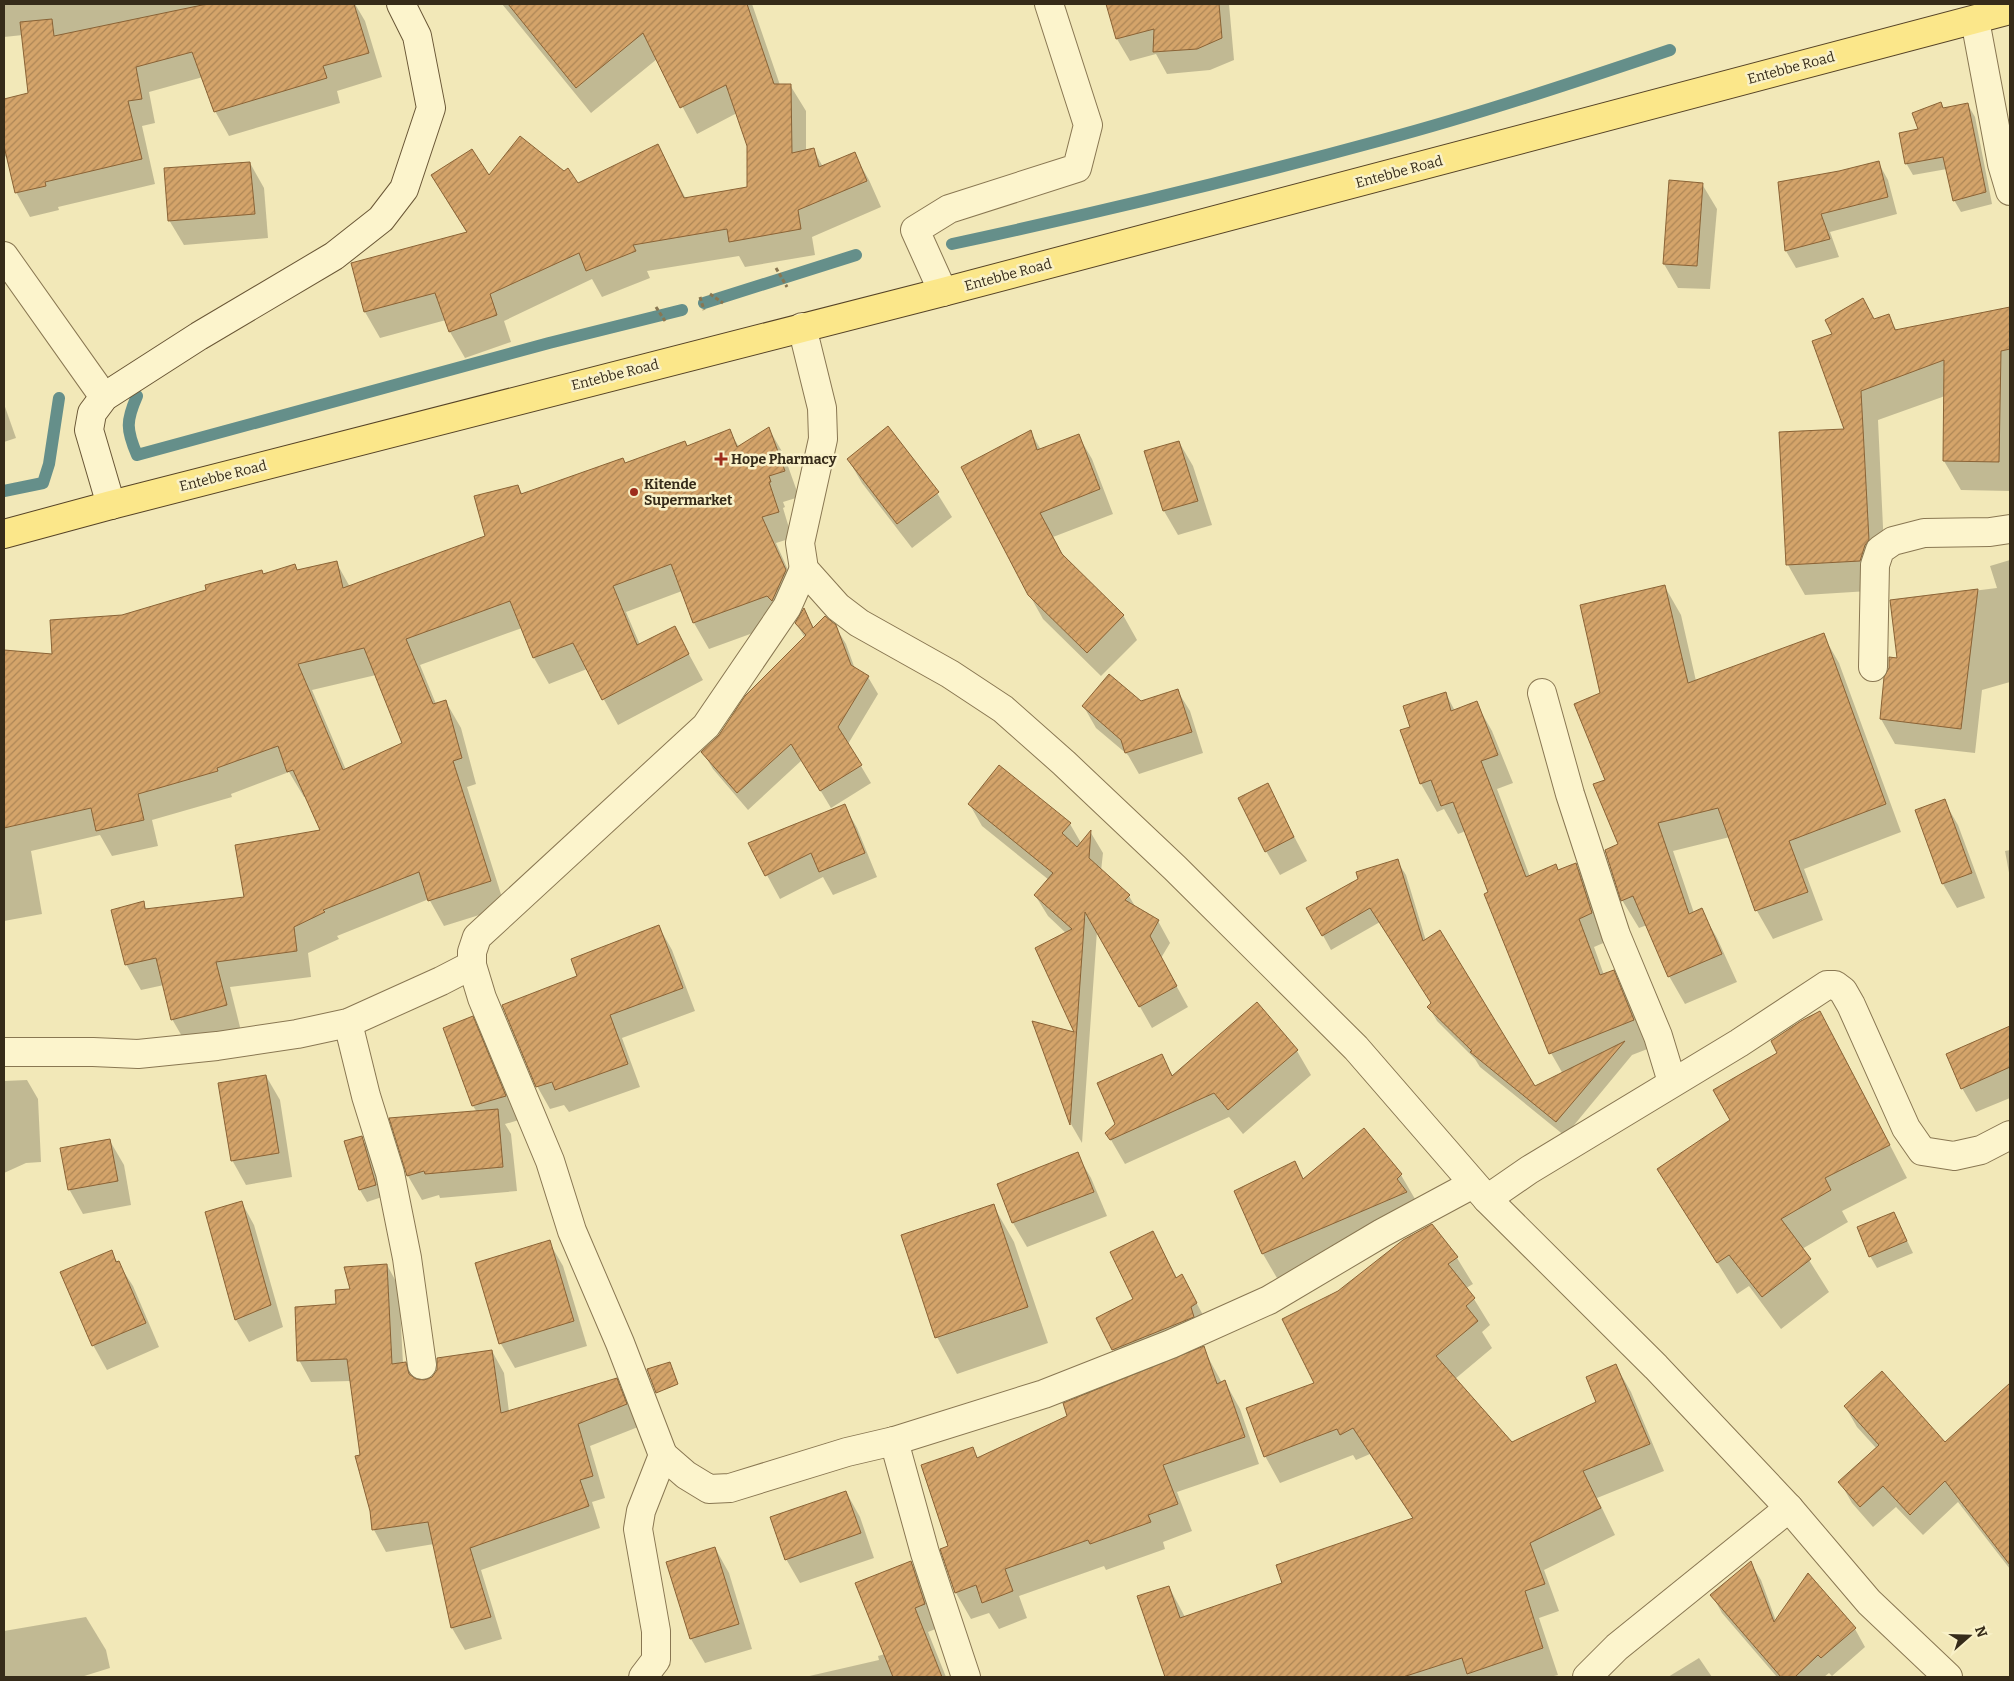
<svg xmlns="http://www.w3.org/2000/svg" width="2014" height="1681" font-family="Bitter,serif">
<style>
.shadow{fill:#0003;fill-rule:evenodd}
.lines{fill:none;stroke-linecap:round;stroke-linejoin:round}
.stream{stroke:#658f8a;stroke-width:12}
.building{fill:url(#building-hatch);stroke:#8a6336;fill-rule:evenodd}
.minor-casing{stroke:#897752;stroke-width:30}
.secondary-casing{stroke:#6a5736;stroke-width:30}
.primary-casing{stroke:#564327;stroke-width:30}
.path{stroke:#897752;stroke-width:3;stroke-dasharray:4 2.5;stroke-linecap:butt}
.minor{stroke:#fcf4cc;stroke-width:28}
.secondary{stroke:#fcf4cc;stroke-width:28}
.primary{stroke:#fbe78a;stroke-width:28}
.poi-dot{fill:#9d2d1c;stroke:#f9f1c8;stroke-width:2}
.labels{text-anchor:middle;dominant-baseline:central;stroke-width:5;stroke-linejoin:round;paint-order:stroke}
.street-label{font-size:14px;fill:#362b19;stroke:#f9f1c8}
.poi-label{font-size:14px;font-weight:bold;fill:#362b19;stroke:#f9f1c8;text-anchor:start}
</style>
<defs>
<pattern id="building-hatch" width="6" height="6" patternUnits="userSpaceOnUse" patternTransform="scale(1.25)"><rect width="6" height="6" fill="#d4a46a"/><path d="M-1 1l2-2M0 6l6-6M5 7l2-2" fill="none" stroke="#ad8656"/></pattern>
</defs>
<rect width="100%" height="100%" fill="#f2e8b8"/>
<g class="shadow">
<polygon points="4,4 318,4 318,6 326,4 355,4 365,21 382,77 337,91 340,103 229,136 215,111 203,77 149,92 155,123 142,126 155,184 58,207 59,210 30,217 16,192 7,156 4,157 4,131 7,130 6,128 4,128 4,100 29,94 23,35 4,37"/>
<polygon points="502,4 752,4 780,85 790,85 806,111 806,151 813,149 823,167 854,154 869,180 881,207 812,237 815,255 745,267 739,256 647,271 650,278 602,297 592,279 504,321 511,342 465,358 450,332 446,320 380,338 365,312 352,264 467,233 447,201 489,177 578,184 658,146 686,199 749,188 748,146 737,113 697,134 657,59 591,113"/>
<polygon points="1108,4 1229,4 1234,60 1210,70 1167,74 1156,54 1130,61 1117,39"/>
<polygon points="1941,104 1944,109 1968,105 1975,117 1992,204 1961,212 1954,200 1947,169 1913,175 1906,163 1920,130"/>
<polygon points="1878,162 1888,180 1897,214 1830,232 1839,257 1796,268 1786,251 1780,183 1839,172"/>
<polygon points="250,163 264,188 268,238 184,245 169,220"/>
<polygon points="1702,184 1717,209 1710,289 1678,288 1664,264"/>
<polygon points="2010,308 2010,491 1961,490 1944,461 1945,396 1878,420 1885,570 1869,591 1805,595 1788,565 1846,430 1874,320 1888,315 1897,331"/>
<polygon points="4,404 16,438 4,442"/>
<path d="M769,429L784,455L799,497L783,502L785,507L783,508L792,538L776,543L800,597L783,622L709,649L694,623L682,591L626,612L640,645L674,627L703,680L618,725L587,669L549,684L534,658L522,628L420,665L436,704L446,702L461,728L476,784L467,787L505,907L444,926L429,899L337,936L339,939L308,953L311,977L230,987L241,1031L187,1045L172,1019L164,985L141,990L126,964L143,903L147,910L245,898L322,831L306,796L304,797L289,772L231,794L232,797L152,820L158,846L112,856L100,835L31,851L42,914L4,921V651L54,656L123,616L295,566L298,571L336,562L350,587L486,537L518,486L523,495L687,447L729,430L739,447ZM376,675L404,744L346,770L312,690Z"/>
<polygon points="1030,431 1041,450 1078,435 1092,459 1113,514 1053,537 1064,557 1123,615 1137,640 1101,676 1043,619 1029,594"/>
<polygon points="1179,442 1193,466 1212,525 1178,535 1164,511 1146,452"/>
<polygon points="848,459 937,493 952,517 912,548 862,483"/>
<polygon points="2010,560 2010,682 1982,690 1975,753 1895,744 1881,719 1899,660 1891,601 1997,588 1990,566"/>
<polygon points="1665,587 1681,615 1696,681 1823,635 1839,663 1901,832 1804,869 1823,920 1773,939 1757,911 1730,837 1673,851 1694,913 1701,910 1717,938 1737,982 1685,1004 1669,976 1647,925 1639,928 1622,900 1620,845 1607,781 1601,694"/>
<polygon points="804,610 814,628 835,626 846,644 855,669 868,677 878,694 848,744 871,783 831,808 802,760 748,810 713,769 703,752 720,736 805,638 796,623"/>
<polygon points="1177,690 1190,711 1203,753 1139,774 1128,755 1096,728 1084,707 1140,702"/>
<polygon points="1446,694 1455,711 1476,703 1492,731 1513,783 1497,789 1530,877 1556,866 1559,871 1575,864 1592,892 1608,941 1594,947 1604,975 1613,971 1629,999 1650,1048 1632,1055 1565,1136 1480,1067 1475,1059 1437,1021 1429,1007 1432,1004 1380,922 1331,950 1308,908 1397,861 1406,875 1426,941 1535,1088 1563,1074 1551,1053 1466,831 1458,834 1444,809 1437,812 1421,784 1401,731 1411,728"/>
<polygon points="1267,785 1307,861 1280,875 1266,851"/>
<polygon points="1944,801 1958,825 1985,898 1957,908 1943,884 1917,811"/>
<polygon points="844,805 857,828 877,877 833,895 823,877 780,899 750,844"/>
<polygon points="970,805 1070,824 1081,843 1091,833 1103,853 1101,871 1129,896 1136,908 1158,921 1170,943 1161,958 1188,1007 1152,1028 1097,931 1082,1143 1071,1124 1034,1023 1076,1034 1067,934 1048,916 1035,895 1049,880 982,826"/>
<polygon points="2010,850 2010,878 2005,851"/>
<polygon points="659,927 672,950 695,1011 622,1038 640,1087 569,1112 564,1105 550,1109 537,1086 578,976"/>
<polygon points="1257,1004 1297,1051 1311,1075 1243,1134 1229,1117 1125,1164 1107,1133 1117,1124 1161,1056 1173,1076"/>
<polygon points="1820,1013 1838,1045 1907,1178 1842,1211 1848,1222 1802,1249 1829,1292 1781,1329 1749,1286 1737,1294 1659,1170 1732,1120 1779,1054"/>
<polygon points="472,1018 486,1042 519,1120 505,1124 511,1134 517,1191 440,1198 439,1195 422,1200 408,1176 391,1120 477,1112 473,1106"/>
<polygon points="2010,1027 2010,1098 1976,1112 1962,1088 1948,1055"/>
<polygon points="266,1076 280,1100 292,1177 246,1185 232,1160"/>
<polygon points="27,1080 38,1099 41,1162 26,1163 4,1173 4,1081"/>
<polygon points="1364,1129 1401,1175 1415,1199 1412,1202 1420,1216 1277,1278 1263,1254 1236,1192 1294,1163 1304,1180"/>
<polygon points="362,1138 368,1149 382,1197 367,1202 360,1190 346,1142"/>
<polygon points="110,1141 124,1165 131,1205 83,1214 69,1189"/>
<polygon points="1077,1154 1091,1178 1107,1216 1027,1247 1013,1223 999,1184"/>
<polygon points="242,1203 254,1225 283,1327 249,1342 236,1320 206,1213"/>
<polygon points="993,1205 1014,1242 1048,1343 957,1374 937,1337"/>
<polygon points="1894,1213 1913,1253 1877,1268 1870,1256"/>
<polygon points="1432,1225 1457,1258 1473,1284 1466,1288 1474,1299 1490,1325 1482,1332 1492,1348 1455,1379 1512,1444 1598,1402 1616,1366 1631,1392 1664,1471 1597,1498 1615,1535 1544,1570 1559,1611 1539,1618 1558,1675 1550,1677 1167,1677 1139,1597 1169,1587 1185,1617 1283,1584 1413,1519 1370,1454 1356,1460 1353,1455 1280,1483 1265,1456 1316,1383 1339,1292"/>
<polygon points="1153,1233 1177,1278 1182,1276 1210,1328 1127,1374 1097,1319 1135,1300"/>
<polygon points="549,1242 563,1266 587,1346 515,1368 501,1344 476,1264"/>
<polygon points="111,1252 133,1286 159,1347 107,1370 93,1345"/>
<polygon points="387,1265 399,1287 403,1364 405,1364 415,1380 424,1382 492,1351 504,1373 509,1412 616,1380 629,1401 638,1427 590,1446 605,1498 592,1502 600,1528 481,1570 502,1639 465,1650 452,1628 434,1544 386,1552 374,1530 351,1381 311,1382 299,1360 337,1306 351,1291"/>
<polygon points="1203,1348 1222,1383 1225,1382 1240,1409 1259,1464 1177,1492 1192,1531 1163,1542 1165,1549 1106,1570 1104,1566 1019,1596 1027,1618 999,1629 989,1613 971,1619 956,1593 949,1547 972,1449 978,1458 1069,1417"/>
<polygon points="2002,1392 2010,1401 2010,1569 1958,1502 1923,1535 1896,1507 1873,1527 1852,1503 1840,1482 1877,1449 1857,1427 1845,1406 1945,1444"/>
<polygon points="846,1492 860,1517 874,1558 800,1583 786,1559"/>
<polygon points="715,1548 729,1573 752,1649 705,1663 691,1639 668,1563"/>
<polygon points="911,1562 925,1586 938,1628 928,1632 946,1677 805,1677 879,1660 878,1656 885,1654"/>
<polygon points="1750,1562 1761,1580 1776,1621 1855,1629 1865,1647 1832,1676 1829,1673 1824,1677 1777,1677 1722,1613 1712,1595"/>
<polygon points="86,1617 106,1650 110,1668 81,1677 4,1677 4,1631"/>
<polygon points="1699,1658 1712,1677 1668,1677"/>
</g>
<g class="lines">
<g class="stream">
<path d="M952,244C1096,213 1239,179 1382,140C1479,114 1575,82 1670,50"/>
<polyline points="704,303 856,255"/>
<path d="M137,396C126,421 126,429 137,455L549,343L682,310"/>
<polyline points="4,491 43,483 49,464 59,398"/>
</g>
</g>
<g class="building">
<polygon points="207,4 354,4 369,53 323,66 327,78 214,112 192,52 136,67 142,99 128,101 142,159 45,182 46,186 15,193 4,146 4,99 28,93 20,22 52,19 54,36"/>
<polygon points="508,4 747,4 774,84 791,84 792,153 814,148 819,167 855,152 867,181 798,210 801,229 729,242 727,229 633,245 636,251 586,271 579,253 490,294 497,315 449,332 435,293 364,312 351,263 467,232 431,175 472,149 489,175 520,136 564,171 568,168 578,183 658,144 684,198 747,187 747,146 726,85 680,108 643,33 576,88"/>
<polygon points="1106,4 1219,4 1222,38 1197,49 1153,52 1154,29 1116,39"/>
<polygon points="1941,102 1943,108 1968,103 1986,192 1953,201 1943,157 1905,164 1899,133 1918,129 1912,113"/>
<polygon points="1879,161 1888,197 1821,214 1830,239 1785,251 1778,182 1839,171"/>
<polygon points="250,162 255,214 168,221 164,168"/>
<polygon points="1669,180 1703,183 1697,266 1663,264"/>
<polygon points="1863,298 1874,319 1889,314 1895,330 2010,307 2010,349 2001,351 1999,462 1943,461 1944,360 1861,391 1869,540 1865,545 1860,561 1786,565 1779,432 1844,429 1812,341 1832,334 1825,320"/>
<polygon points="888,426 939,492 897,524 847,459"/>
<path d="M769,427L785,471L769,476L771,482H769L779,512L762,517L786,570L772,601L767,596L693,623L671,564L613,586L637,645L675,626L689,654L602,700L573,643L533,658L510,601L406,639L433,704L446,700L462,758L453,761L491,881L428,901L419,872L323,910L325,912L294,927L297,951L216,962L227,1005L171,1020L156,958L125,965L111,910L144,901L145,909L244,897L235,845L320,830L293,770L287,772L278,746L217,768L218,771L138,794L144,820L96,831L91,808L4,828V650L52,654L50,620L122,615L206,590L205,585L262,570L263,574L295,564L297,570L337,561L343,588L485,536L474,496L518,485L521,494L623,458L625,463L685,441L687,446L730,429L737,447ZM364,648L402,743L343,770L298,664Z"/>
<polygon points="1031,430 1037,450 1079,434 1100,489 1040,513 1062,554 1124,615 1087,653 1028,595 961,467"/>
<polygon points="1179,441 1198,501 1163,511 1144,451"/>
<polygon points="1665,585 1688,683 1824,633 1886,804 1789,841 1808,892 1755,911 1718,808 1658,823 1689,914 1702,908 1722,954 1668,977 1633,896 1621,901 1605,850 1618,844 1593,784 1605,780 1574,704 1600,693 1580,605"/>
<polygon points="1978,589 1961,729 1880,719 1884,677 1889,668 1889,657 1897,658 1890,600"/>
<polygon points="804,608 813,628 825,616 836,625 851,665 869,676 838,727 862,765 820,791 791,744 737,793 701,752 719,735 745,696 806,635 795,623"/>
<polygon points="1109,674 1141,701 1178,689 1192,732 1125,753 1121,740 1082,706"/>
<polygon points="1446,692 1451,711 1477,701 1498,755 1481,761 1526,877 1556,864 1558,870 1576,863 1592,913 1579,919 1600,975 1614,970 1634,1020 1549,1054 1484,894 1488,892 1453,802 1441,806 1431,780 1420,784 1400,730 1410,727 1403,706"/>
<polygon points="999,765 1071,823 1062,833 1077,847 1091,830 1089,858 1130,895 1125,900 1159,920 1150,936 1177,986 1139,1007 1085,912 1070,1125 1032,1021 1074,1032 1035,948 1072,929 1034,895 1053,873 968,804"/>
<polygon points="1268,783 1294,837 1265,852 1238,798"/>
<polygon points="1945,799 1972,873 1942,884 1915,810"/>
<polygon points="845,804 865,853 819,872 811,853 765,876 748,843"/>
<polygon points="1398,859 1423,941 1440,930 1535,1086 1625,1041 1556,1122 1470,1052 1472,1051 1427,1007 1431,1003 1370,908 1322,936 1306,908 1358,879 1356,872"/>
<polygon points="659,925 683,988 610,1015 628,1064 555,1090 552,1082 536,1087 502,1005 577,976 571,959"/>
<polygon points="1257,1002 1298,1050 1228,1110 1214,1093 1110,1140 1105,1133 1115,1124 1097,1083 1162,1054 1172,1076"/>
<polygon points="1820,1011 1890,1145 1825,1178 1831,1190 1781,1219 1811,1259 1762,1297 1729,1255 1717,1263 1657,1169 1730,1120 1713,1090 1777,1053 1771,1041 1801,1021"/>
<polygon points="473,1016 506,1096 472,1106 443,1028"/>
<polygon points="2010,1026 2010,1067 1961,1089 1946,1054"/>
<polygon points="266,1075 279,1153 231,1161 218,1083"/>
<polygon points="498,1109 503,1167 425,1174 424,1171 407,1176 389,1118"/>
<polygon points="1364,1128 1402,1174 1397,1179 1407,1192 1262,1254 1234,1191 1295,1161 1303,1179"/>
<polygon points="362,1136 376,1185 359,1190 344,1141"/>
<polygon points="110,1139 118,1181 68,1190 60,1148"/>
<polygon points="1078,1152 1094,1192 1012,1223 997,1184"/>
<polygon points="242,1201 271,1305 235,1320 205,1212"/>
<polygon points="994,1204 1028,1307 935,1338 901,1235"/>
<polygon points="1894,1212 1907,1241 1869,1257 1857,1227"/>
<polygon points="1432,1224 1458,1257 1448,1264 1475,1298 1466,1306 1478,1321 1436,1356 1512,1442 1596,1402 1586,1377 1616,1364 1650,1444 1583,1471 1601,1508 1530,1543 1545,1584 1525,1591 1543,1648 1467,1674 1462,1658 1403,1677 1165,1677 1137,1596 1169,1586 1180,1618 1282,1583 1276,1565 1413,1518 1353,1428 1340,1435 1337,1429 1264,1457 1246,1408 1314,1383 1282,1319 1338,1291 1403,1240"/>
<polygon points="1153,1231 1176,1278 1182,1274 1197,1303 1191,1307 1194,1317 1112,1350 1096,1318 1133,1299 1110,1252"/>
<polygon points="550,1240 574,1321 499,1344 475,1263"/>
<polygon points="112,1250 116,1262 119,1261 146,1323 92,1346 60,1272"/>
<polygon points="387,1264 392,1364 406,1362 409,1374 416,1379 424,1380 432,1377 437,1370 437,1358 492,1350 501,1413 617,1378 627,1404 578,1424 593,1476 580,1480 589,1506 470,1548 491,1617 451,1628 428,1522 372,1530 370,1511 355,1456 360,1455 347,1359 297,1361 295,1307 336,1304 335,1290 350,1289 344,1267"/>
<polygon points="1204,1346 1217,1384 1225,1380 1245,1437 1163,1465 1178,1504 1148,1515 1151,1522 1090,1544 1088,1540 1005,1569 1013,1591 982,1603 976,1585 955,1593 940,1549 948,1546 921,1465 973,1447 977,1458 1067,1416 1063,1403"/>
<polygon points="670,1362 678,1384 656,1393 647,1369"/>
<polygon points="1882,1371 1945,1442 2010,1383 2010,1565 1945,1481 1910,1515 1883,1486 1860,1507 1838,1482 1879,1445 1844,1406"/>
<polygon points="846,1491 861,1533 785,1560 770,1517"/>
<polygon points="715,1547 739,1624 690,1639 666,1562"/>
<polygon points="911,1561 925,1604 915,1608 942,1677 893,1677 855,1583"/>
<polygon points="1751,1561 1774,1622 1808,1573 1856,1628 1821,1658 1818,1655 1795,1677 1781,1677 1710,1595"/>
</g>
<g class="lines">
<g class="minor-casing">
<g id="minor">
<polyline points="1975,20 2002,164 2010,191"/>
<polyline points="4,256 104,397"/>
<polyline points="943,292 915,230 949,209 1077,168 1088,125 1049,4"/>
<polyline points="802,327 822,408 823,439 800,543 804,569 838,607 859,623 950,674 1003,709 1064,763 1175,868 1356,1048 1487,1199 1656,1367 1789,1508 1869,1602 1948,1677"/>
<polyline points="1873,667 1875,565 1880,550 1893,541 1924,533 1990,532 2010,529"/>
<polyline points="1542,693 1570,794 1616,935 1658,1036 1672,1082"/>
<polyline points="348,1023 366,1096 390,1173 407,1258 422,1365"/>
<polyline points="4,1052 93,1052 138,1054 217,1046 297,1034 348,1023 441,981 472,965"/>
<polyline points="1487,1199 1529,1170 1739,1043 1827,985 1835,985 1843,991 1851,1005 1906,1128 1922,1151 1954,1156 1981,1150 2010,1135"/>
<polyline points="894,1441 925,1553 966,1677"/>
<polyline points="663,1455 686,1475 709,1489 730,1488 847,1452 894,1441 1044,1394 1171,1344 1269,1300 1382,1233 1473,1184"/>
<polyline points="643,1677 656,1660 656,1631 638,1529 641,1511 663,1455 620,1343 572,1231 550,1161 482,998 472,965 472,952 477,937 706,726 787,607 804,569"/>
<polyline points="1587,1677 1617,1647 1789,1508"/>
</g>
</g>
<g class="secondary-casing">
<polyline id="secondary" points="111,505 89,430 92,413 104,397 199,336 334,256 381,219 404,189 431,108 417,36 401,4"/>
</g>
<g class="primary-casing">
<polyline id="primary" points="4,534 111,505 943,292 2010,10"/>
</g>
<g class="path">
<polyline points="776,268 787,287"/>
<polyline points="710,294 723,303"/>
<polyline points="700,297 704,310"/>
<polyline points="656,307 665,321"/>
</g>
<use href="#minor" class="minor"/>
<use href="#secondary" class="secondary"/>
<use href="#primary" class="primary"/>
</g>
<g class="poi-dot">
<path d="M718.5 451.5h5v5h5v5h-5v5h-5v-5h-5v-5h5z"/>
<circle cx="634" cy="492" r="5"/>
</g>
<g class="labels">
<g class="street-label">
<text transform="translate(1791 68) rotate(-15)">Entebbe Road</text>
<text transform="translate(1399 172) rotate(-15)">Entebbe Road</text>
<text transform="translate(1008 275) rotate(-15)">Entebbe Road</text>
<text transform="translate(615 375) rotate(-14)">Entebbe Road</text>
<text transform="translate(223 476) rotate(-14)">Entebbe Road</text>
</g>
<g class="poi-label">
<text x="731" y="459">Hope Pharmacy</text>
<text x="644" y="484">Kitende<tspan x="644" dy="16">Supermarket</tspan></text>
</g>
</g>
<rect width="2014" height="1681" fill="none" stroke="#362b19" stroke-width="10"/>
<g transform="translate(1969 1636) rotate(70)" stroke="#f9f1c8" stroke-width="4" paint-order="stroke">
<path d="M0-4L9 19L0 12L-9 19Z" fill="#362b19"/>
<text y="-8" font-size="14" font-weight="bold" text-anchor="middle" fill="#362b19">N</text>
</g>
</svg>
